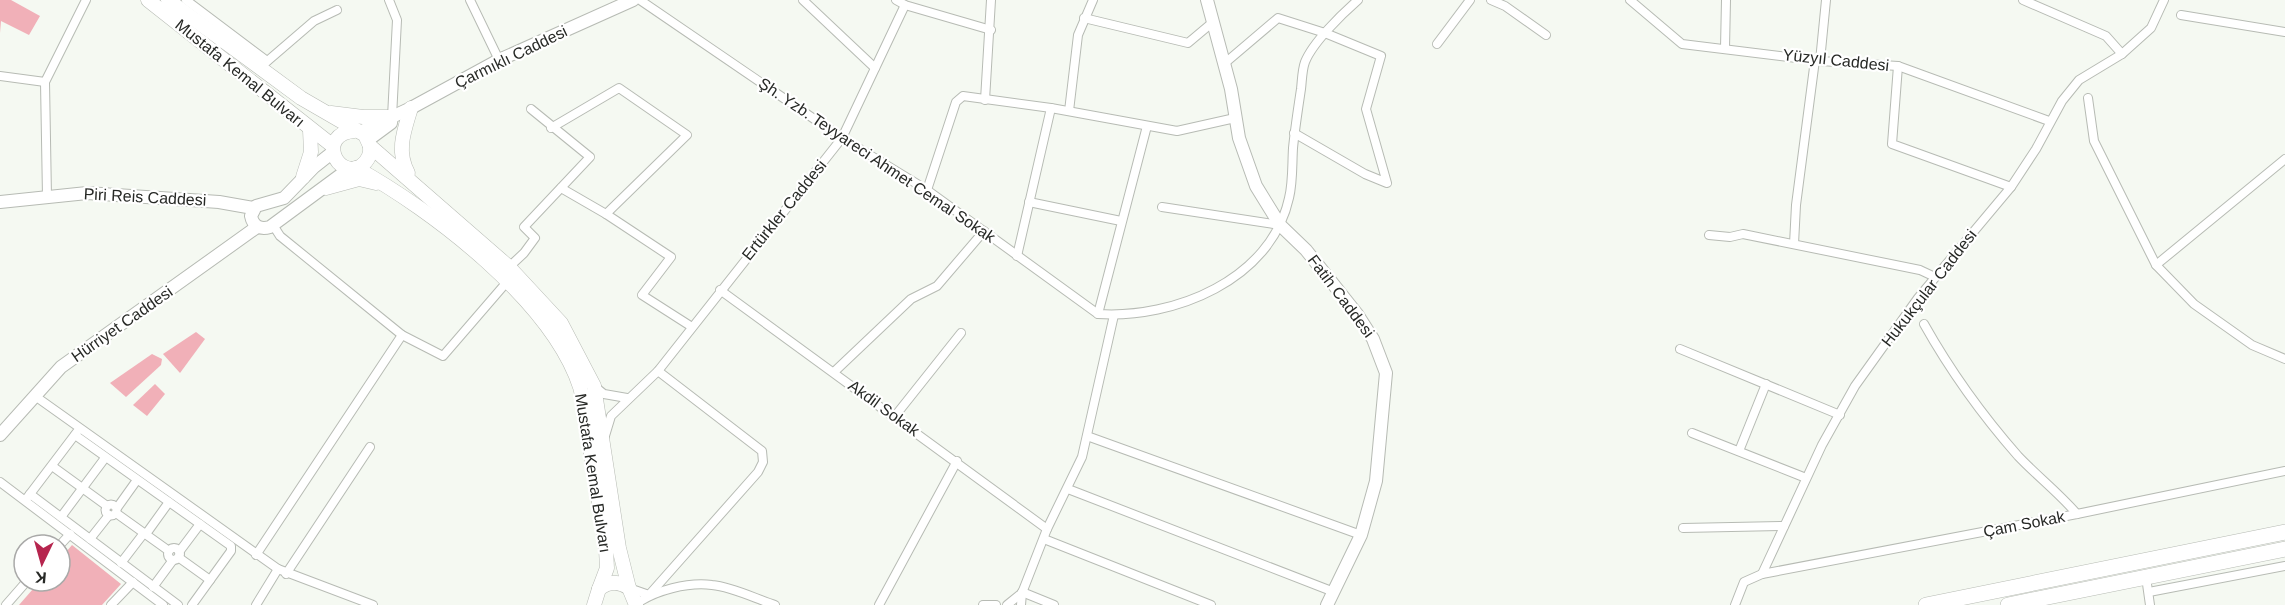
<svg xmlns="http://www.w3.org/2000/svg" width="2285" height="605" font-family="Helvetica,sans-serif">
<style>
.green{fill:#f1b0b8}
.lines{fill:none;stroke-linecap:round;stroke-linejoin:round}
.street-casing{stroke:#b7bbb4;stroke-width:10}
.secondary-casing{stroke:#b7bbb4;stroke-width:14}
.primary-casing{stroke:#b7bbb4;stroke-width:15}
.highway-casing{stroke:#b7bbb4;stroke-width:16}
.street{stroke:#fff;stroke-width:8}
.secondary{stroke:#fff;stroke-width:12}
.primary{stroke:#fff;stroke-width:14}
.highway{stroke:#fff;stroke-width:15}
.labels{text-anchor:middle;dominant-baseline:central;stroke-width:4.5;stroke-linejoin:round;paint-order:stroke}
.street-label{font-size:16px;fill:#272926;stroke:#fff}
</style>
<rect width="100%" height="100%" fill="#f5f9f2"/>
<g class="green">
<polygon points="0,0 11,0 40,16 29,35 1,21 0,33"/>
<polygon points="196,332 205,339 180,373 163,354"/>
<polygon points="152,354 162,359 161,365 126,397 110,383"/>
<polygon points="155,384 165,394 147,416 133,405"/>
<polygon points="72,545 121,584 102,605 19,605 40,581 60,581 60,559"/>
</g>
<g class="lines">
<g class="street-casing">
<g id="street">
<polyline points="186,0 267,61"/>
<polyline points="389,0 397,20 392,117"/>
<polyline points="470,0 499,60"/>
<path d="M640,0L842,138L927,190L1098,314C1174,319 1271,280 1289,198C1293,182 1292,164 1293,148C1295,128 1298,109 1301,89C1302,81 1302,70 1305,62C1313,42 1342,14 1358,0"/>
<polyline points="803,0 875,68"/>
<polyline points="896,0 905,5 991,30"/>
<polyline points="1491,0 1505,6 1546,35"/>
<polyline points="1630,0 1682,44 1820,61 1898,66 2049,121"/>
<polyline points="2023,0 2106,36 2122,54"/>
<polyline points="2181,15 2285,32"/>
<polyline points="1084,18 1188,43 1213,22"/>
<polyline points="1437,44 1470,0"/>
<polyline points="1725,48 1726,0"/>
<polyline points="1820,61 1826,0"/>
<polyline points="1225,63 1278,18 1325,33 1381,56 1366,109 1387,183 1365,174 1294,133"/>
<polyline points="264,64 314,21 337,10"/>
<polyline points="1898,66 1892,144 2011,187"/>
<polyline points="0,76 45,82"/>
<polyline points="2088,98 2094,141 2156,265 2194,304 2252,345 2285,359"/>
<polyline points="985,100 991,0"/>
<polyline points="1069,111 1078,35 1093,0"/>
<polyline points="551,128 619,88 687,135 606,214 671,257 642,295 692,327"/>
<polyline points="561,188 606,214"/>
<polyline points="927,190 956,102 963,96 1051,108 1177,131 1235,118"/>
<polyline points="47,197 45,82 86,0"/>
<polyline points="1029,202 1121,221"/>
<polyline points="1162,207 1280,225"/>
<polyline points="273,225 280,236 402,335 443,356 506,283"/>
<polyline points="1709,235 1730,237 1743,234 1920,270 1935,277"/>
<polyline points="1794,244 1796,205 1815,60"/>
<polyline points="1017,256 1051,108"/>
<polyline points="2156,265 2285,159"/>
<polyline points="509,267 524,253 535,238 524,227 590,157 531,109"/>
<polyline points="720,290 1047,529"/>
<polyline points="1098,314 1147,126"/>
<path d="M1924,324C1951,372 1982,415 2018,456C2037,476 2059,493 2077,514"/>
<polyline points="1680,349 1840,415"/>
<polyline points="834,372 911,299 937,286 984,231"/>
<polyline points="594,386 604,394 627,398"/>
<polyline points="35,396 278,569 373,605"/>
<polyline points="895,416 961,333"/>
<polyline points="1692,433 1806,478"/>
<polyline points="75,435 231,546 231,551 192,605"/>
<polyline points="1087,436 1361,535"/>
<polyline points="604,439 611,416 658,371 842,138 905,5"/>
<polyline points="1739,451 1766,384"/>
<polyline points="52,466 107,506"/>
<polyline points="0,482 163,605"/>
<polyline points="1068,489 1334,592"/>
<polyline points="30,494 178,605"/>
<polyline points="27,498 77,432"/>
<circle cx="111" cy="510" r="5.5"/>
<polyline points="117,508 137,480"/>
<polyline points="116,513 169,551"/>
<polyline points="61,517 105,458"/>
<polyline points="1683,528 1784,526"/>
<polyline points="146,534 169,502"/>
<polyline points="90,539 109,515"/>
<polyline points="1044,539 1211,605"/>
<polyline points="60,545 70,534"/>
<circle cx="174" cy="554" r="6"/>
<polyline points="179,552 200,524"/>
<polyline points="256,555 402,335"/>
<polyline points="178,557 210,580"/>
<polyline points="121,563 144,533"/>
<polyline points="286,574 370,447"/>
<polyline points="1762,574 2077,514 2285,471"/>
<polyline points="2146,577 2150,605"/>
<polyline points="153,587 173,560"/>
<polyline points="629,588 649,595 758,472 763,462 762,451 658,371"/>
<polyline points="1022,592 1054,605"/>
<polyline points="2149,592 2285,566"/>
<path d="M636,604C656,590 688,582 712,585C733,587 756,599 775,605"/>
<polyline points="6,605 27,581"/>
<polyline points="111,605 133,582"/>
<polyline points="256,605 278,569"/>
<polyline points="879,605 957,461"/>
<polyline points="983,605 996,605"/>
<polyline points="1007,605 1022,593"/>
<polyline points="1021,605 1022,593 1047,529 1082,457 1114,315"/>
<polyline points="1735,605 1744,582 1762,574 1822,445 1855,386 1918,298 2011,187 2036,149 2062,101 2079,80 2122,54 2151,28 2164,0"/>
</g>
</g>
<g class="secondary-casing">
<g id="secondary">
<polyline points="1207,0 1231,89 1239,138 1256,186 1280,225 1306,250 1357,314 1373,339 1386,373 1376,481 1361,535 1327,605"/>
<polyline points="360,132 411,108 499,60 633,0"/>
<polyline points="368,140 391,123"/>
<path d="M333,152L314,167L284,198L256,206L251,216C253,226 260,230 270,227L350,168"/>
<polyline points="0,202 87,193 219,202 253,208"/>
<polyline points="0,435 61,367 257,227"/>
</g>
</g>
<g class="primary-casing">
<g id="primary">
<polyline points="148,0 333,146"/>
<polyline points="168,0 301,98 365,135 370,146 509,267 561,323 594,386 619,548 629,588"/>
<polyline points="331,113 363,117 392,117"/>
<path d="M354,131C317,134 336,180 361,166C368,161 371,154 370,146"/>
<path d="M356,168C432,210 552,301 580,387C585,404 586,423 589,441C595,477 601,513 606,549L607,568L599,589"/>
<path d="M408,173C396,151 404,131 411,108"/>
<polyline points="303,177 311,152 310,130"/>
<polyline points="326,188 359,179 376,183"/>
<path d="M594,605L599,589C609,581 619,581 629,588L636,605"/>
</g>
</g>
<g class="highway-casing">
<g id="highway">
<polyline points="1926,605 2285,532"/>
<polyline points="2008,605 2285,549"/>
</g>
</g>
<use href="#street" class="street"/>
<use href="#secondary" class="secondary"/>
<use href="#primary" class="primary"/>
<use href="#highway" class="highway"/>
</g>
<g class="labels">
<g class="street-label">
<text transform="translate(511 57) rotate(-26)">Çarmıklı Caddesi</text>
<text transform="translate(1836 60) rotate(6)">Yüzyıl Caddesi</text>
<text transform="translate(240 73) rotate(39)">Mustafa Kemal Bulvarı</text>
<text transform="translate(877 160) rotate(34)">Şh. Yzb. Teyyareci Ahmet Cemal Sokak</text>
<text transform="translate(145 197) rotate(3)">Piri Reis Caddesi</text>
<text transform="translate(784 210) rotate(-51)">Ertürkler Caddesi</text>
<text transform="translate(1929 288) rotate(-52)">Hukukçular Caddesi</text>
<text transform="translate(1341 296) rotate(53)">Fatih Caddesi</text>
<text transform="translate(122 324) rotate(-35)">Hürriyet Caddesi</text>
<text transform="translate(884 408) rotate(36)">Akdil Sokak</text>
<text transform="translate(593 473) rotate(81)">Mustafa Kemal Bulvarı</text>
<text transform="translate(2024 524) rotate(-11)">Çam Sokak</text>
</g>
</g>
<g transform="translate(42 563) rotate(185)"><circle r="28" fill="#ffffff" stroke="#a9a9a8" stroke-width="1.5"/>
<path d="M0-4.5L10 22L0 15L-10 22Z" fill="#b6254e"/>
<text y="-9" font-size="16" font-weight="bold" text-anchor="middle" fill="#272926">K</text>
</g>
</svg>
